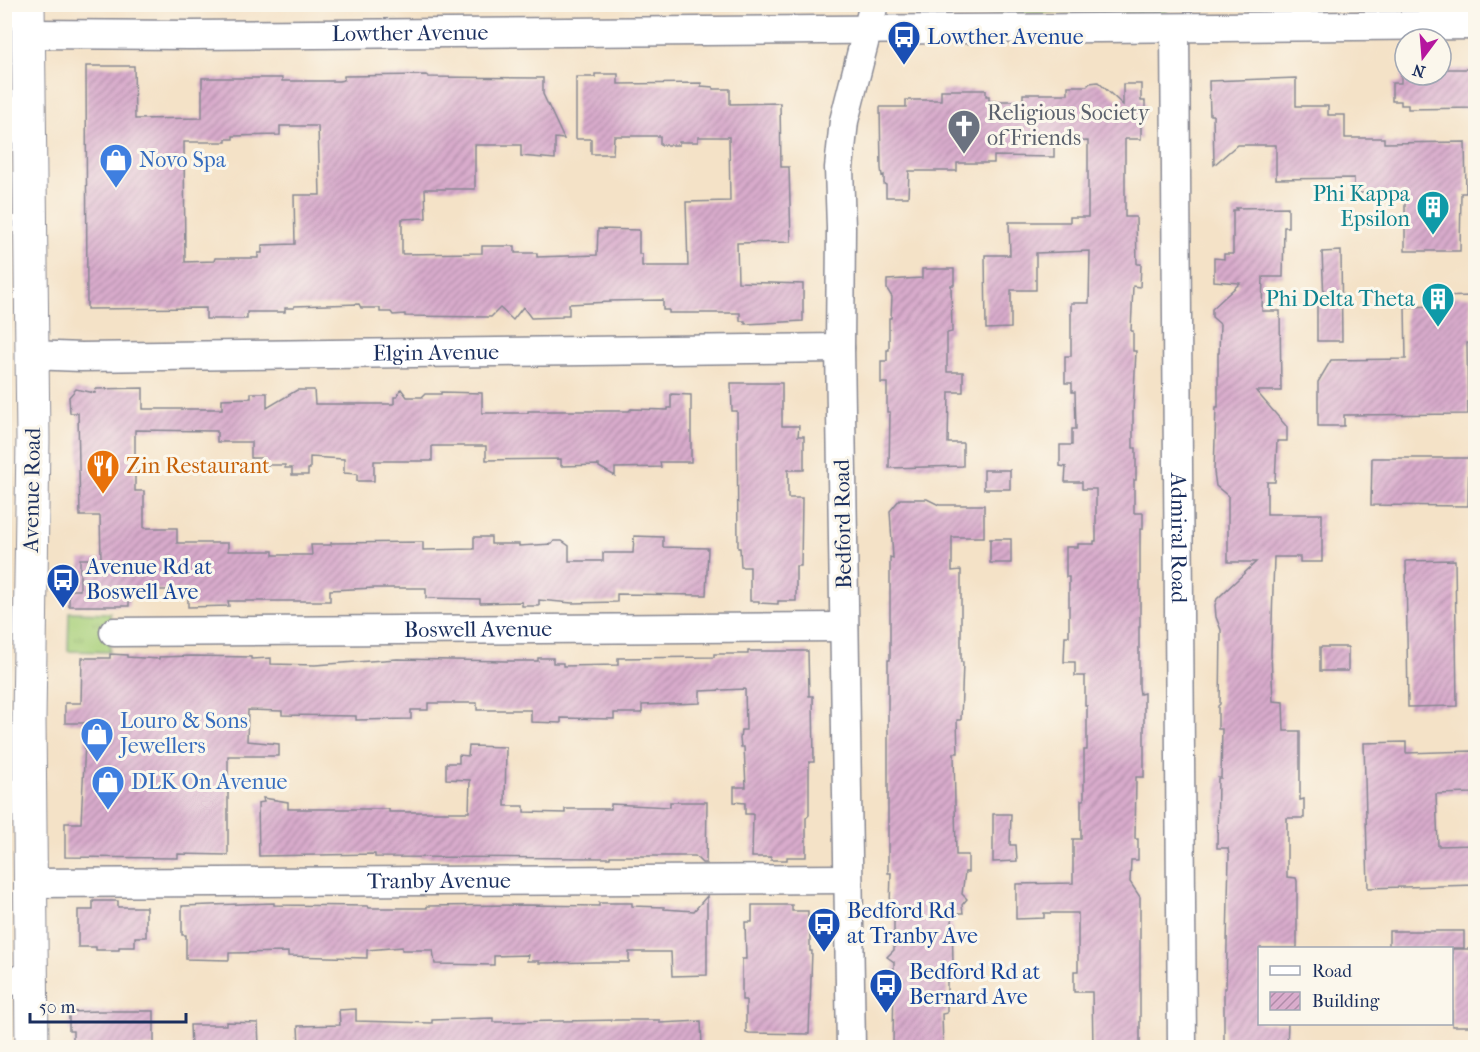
<svg xmlns="http://www.w3.org/2000/svg" width="1480" height="1052" font-family="'IM FELL French Canon',serif">
<style>
.park{fill:url(#park-tufts);stroke:#62806c;stroke-width:1.5}
.building{fill:url(#building-hatch);fill-rule:evenodd}
.lines{fill:none;stroke-linecap:round;stroke-linejoin:round}
.minor-casing{stroke:#888892;stroke-width:31}
.major-casing{stroke:#888892;stroke-width:35}
.minor{stroke:#fff;stroke-width:28}
.major{stroke:#fff;stroke-width:33}
.labels{text-anchor:middle;dominant-baseline:central;stroke-width:6;stroke-linejoin:round;paint-order:stroke}
.street-label{font-size:22px;fill:#1b2f5e;stroke:#fbf7ec}
.transit-label{font-size:22px;fill:#164399;stroke:#fbf7ec;text-anchor:start}
.worship-label{font-size:22px;fill:#5b616d;stroke:#fbf7ec;text-anchor:start}
.shop-label{font-size:22px;fill:#366cbe;stroke:#fbf7ec;text-anchor:start}
.culture-label{font-size:22px;fill:#0d838f;stroke:#fbf7ec;text-anchor:end}
.food-label{font-size:22px;fill:#c56008;stroke:#fbf7ec;text-anchor:start}
</style>
<defs>
<pattern id="park-tufts" width="24" height="20" patternUnits="userSpaceOnUse" patternTransform="scale(1.5)"><rect width="24" height="20" fill="#a9d07a"/><path d="M3 7l-1-3M5 7V3M7 7l1-3M15 17l-1-3M17 17v-4M19 17l1-3" fill="none" stroke="#91b36c"/></pattern>
<pattern id="building-hatch" width="6" height="6" patternUnits="userSpaceOnUse" patternTransform="scale(1.5)"><rect width="6" height="6" fill="#d9accc"/><path d="M-1 1l2-2M0 6l6-6M5 7l2-2" fill="none" stroke="#af8ca9"/></pattern>
</defs>
<rect width="100%" height="100%" fill="#fbf7ec"/>
<filter id="ink" filterUnits="userSpaceOnUse"><feTurbulence type="fractalNoise" baseFrequency=".0167" numOctaves="2"/><feDisplacementMap in="SourceGraphic" scale="12" xChannelSelector="R" yChannelSelector="G"/><feConvolveMatrix kernelMatrix="1 2 1 2 8 2 1 2 1" color-interpolation-filters="sRGB"/></filter>
<filter id="wash" filterUnits="userSpaceOnUse"><feTurbulence type="fractalNoise" baseFrequency=".008" numOctaves="4" result="noise"/><feDisplacementMap in="SourceGraphic" scale="24" xChannelSelector="R" yChannelSelector="G"/><feGaussianBlur stdDeviation="1.35" result="paint"/><feColorMatrix in="noise" values="0 0 0 0 0 0 0 0 0 0 0 0 0 0 0 0 0 1.4 0 .05"/><feComposite in="paint" operator="in"/></filter>
<g filter="url(#wash)">
<rect width="100%" height="100%" fill="#f4e2c7"/>
<g class="park">
<polygon points="1167,5 1167,12 924,13 917,12 911,5"/>
<polygon points="69,612 110,613 110,652 68,651"/>
</g>
<g id="blocks">
<g class="building">
<path d="M86,66H134L135,119L202,118V78H282V81H339L344,80V76L426,75L429,77L543,78V94L564,139L555,138V159L521,156V145H475V189H425L426,218L402,219V254L482,253V246H515V253H537V257L597,255L598,229L639,230V254H642V266H688L686,202L730,201L729,137H698V142H679V145H660V136H614L613,154H591V139H576V77H595V74H618V84L701,83V86L713,87V89H730V104L780,103L781,167H789L791,242L737,243L738,282L803,284V321L745,324V321H740V313H669V310H663V300L610,301V302L569,304V315H562V317L531,318L523,307L513,320L500,308L491,317L405,316V314L393,315L391,312H380V308H361L359,304L294,306V308H285V312H247V319H206V308L87,309ZM280,126H318L320,195H294L295,244L262,245V253H258V258H215L214,261L185,262L184,142H226V139H233V136L280,135Z"/>
<polygon points="1441,69 1471,69 1471,90 1475,89 1475,108 1408,109 1408,105 1401,105 1401,101 1392,101 1392,83 1401,83 1401,75 1441,75"/>
<polygon points="1296,78 1296,106 1328,106 1328,115 1345,115 1345,138 1384,138 1384,143 1465,142 1466,193 1461,193 1460,251 1405,251 1405,193 1354,193 1354,178 1276,179 1276,145 1237,145 1214,165 1213,115 1210,115 1209,81"/>
<polygon points="1098,82 1123,105 1123,84 1141,84 1141,101 1145,101 1145,119 1141,119 1141,139 1125,139 1125,217 1136,217 1137,264 1141,264 1140,287 1133,286 1131,331 1133,331 1133,351 1136,351 1133,413 1133,448 1136,448 1136,480 1134,480 1134,513 1143,513 1143,529 1140,529 1140,627 1139,627 1139,687 1140,694 1144,693 1144,777 1136,777 1135,839 1138,839 1138,860 1131,860 1130,882 1140,897 1140,1047 1093,1047 1092,992 1074,992 1074,971 1078,971 1078,913 1044,913 1044,918 1016,919 1016,884 1073,883 1073,839 1081,839 1081,800 1084,800 1084,750 1087,750 1087,706 1085,706 1085,676 1075,676 1075,662 1064,662 1065,636 1069,636 1069,577 1066,577 1066,547 1078,547 1078,544 1094,544 1094,541 1096,541 1096,489 1082,489 1082,482 1065,482 1066,467 1060,466 1060,445 1072,445 1072,429 1076,429 1075,392 1072,392 1072,383 1065,383 1065,356 1071,356 1071,303 1089,303 1090,251 1036,253 1036,290 1011,290 1011,328 986,329 985,255 1010,255 1009,222 1070,222 1070,217 1088,217 1088,141 1054,142 1054,157 994,156 994,163 957,163 957,171 909,171 908,197 886,197 886,185 884,184 884,175 882,176 881,168 880,107 906,107 906,100 941,100 941,90 986,90 986,96 989,96 989,101 1023,101 1023,94 1068,94 1068,86 1087,86 1090,83"/>
<polygon points="1288,207 1288,227 1284,227 1283,277 1263,277 1262,311 1280,311 1281,391 1256,391 1287,427 1287,441 1277,441 1275,482 1267,482 1267,514 1322,514 1322,562 1300,562 1300,557 1274,557 1271,654 1273,701 1283,702 1284,731 1300,731 1300,800 1304,799 1304,818 1287,818 1287,877 1296,878 1297,881 1297,948 1260,948 1260,1023 1288,1023 1287,1047 1224,1047 1224,988 1226,988 1229,855 1228,848 1217,848 1218,778 1221,778 1222,729 1218,729 1218,706 1220,704 1221,630 1216,617 1215,605 1217,599 1256,562 1228,562 1228,496 1216,486 1214,472 1216,407 1218,407 1218,353 1219,353 1220,324 1212,317 1212,309 1240,283 1214,281 1214,258 1224,259 1224,254 1233,254 1233,210 1237,210 1236,208"/>
<polygon points="1341,251 1342,341 1317,341 1317,301 1324,301 1322,252"/>
<polygon points="922,269 954,269 954,285 951,285 952,332 947,333 947,372 963,372 963,392 949,392 948,443 963,443 963,466 889,468 890,412 887,412 887,383 881,383 881,361 887,361 887,350 889,350 889,318 891,318 892,297 887,289 887,280 922,278"/>
<polygon points="1471,296 1472,343 1467,343 1468,414 1344,415 1344,426 1318,426 1318,382 1331,360 1406,359 1405,307 1438,306 1438,297"/>
<polygon points="731,383 782,383 782,426 799,426 798,436 804,436 804,470 788,470 788,498 802,498 801,566 796,566 796,601 778,601 778,604 759,603 759,601 750,601 750,567 741,567 740,548 738,548 737,411 732,411"/>
<polygon points="143,388 143,409 222,409 222,399 251,398 251,393 267,393 267,408 297,390 314,390 315,404 394,404 394,397 397,397 401,389 407,397 422,397 425,394 441,394 441,392 482,393 482,413 528,413 528,411 629,411 631,409 668,410 668,408 671,408 671,394 691,395 691,462 660,462 661,467 615,468 615,476 599,467 599,465 561,466 561,459 486,460 486,446 432,446 432,461 374,461 374,481 357,481 357,474 344,473 344,459 310,457 310,469 308,469 308,475 292,475 292,468 285,468 285,465 264,465 264,458 251,458 251,442 217,442 217,431 135,430 135,491 144,491 144,528 177,528 177,543 228,543 228,551 273,551 273,555 312,555 311,545 331,545 331,543 423,542 423,550 474,549 474,537 491,537 491,544 519,544 519,546 552,544 554,541 562,541 569,546 569,561 603,561 603,553 633,553 634,536 663,537 663,547 708,548 706,595 617,594 617,602 572,603 539,600 539,606 522,606 522,602 480,603 480,599 426,598 426,588 375,588 330,590 330,601 228,601 229,606 188,607 188,590 129,590 129,606 69,606 69,590 80,590 80,559 101,559 100,516 80,516 78,413 70,413 69,397 76,389 95,393 96,389"/>
<polygon points="1372,458 1469,458 1468,506 1371,505"/>
<rect x="984" y="470" width="26" height="19"/>
<polygon points="900,499 927,499 939,505 984,505 984,537 952,537 952,571 961,570 961,662 963,662 961,720 957,720 958,753 954,753 956,855 968,855 968,872 965,872 962,894 967,899 962,905 963,913 954,913 952,915 953,965 947,965 947,1013 942,1014 943,1047 893,1047 894,962 887,957 894,950 894,916 890,905 891,873 888,873 888,660 890,660 890,557 893,558 890,511"/>
<rect x="990" y="539" width="21" height="24"/>
<polygon points="1455,560 1457,706 1408,707 1406,561"/>
<rect x="1320" y="647" width="28" height="24"/>
<polygon points="748,651 808,651 809,693 809,696 813,696 814,762 809,762 809,815 806,818 806,857 787,857 787,860 771,860 771,857 752,857 753,814 745,814 745,803 734,802 734,787 746,787 744,747 741,747 740,739 741,730 746,730 745,689 700,691 700,703 642,705 642,713 614,713 614,719 561,718 561,723 531,722 531,710 477,710 477,703 428,703 428,710 411,710 411,719 356,720 356,716 282,715 282,711 248,710 247,741 279,744 279,756 228,756 228,855 178,854 178,858 65,857 65,823 81,823 86,723 65,723 65,703 81,703 82,658 110,658 110,654 127,655 127,657 159,659 159,657 192,656 251,657 251,659 271,658 271,664 315,665 397,659 505,661 538,661 538,658 553,658 553,663 563,663 563,666 618,665 618,658 714,657 714,654 748,654"/>
<polygon points="1406,742 1406,753 1472,751 1473,793 1436,794 1438,846 1476,845 1476,885 1368,888 1364,743"/>
<polygon points="469,746 506,747 505,806 524,806 524,812 565,813 565,809 611,809 611,804 670,807 670,802 707,802 706,863 702,863 695,856 610,856 610,858 375,857 375,854 259,856 258,803 264,802 263,798 288,802 288,809 389,809 389,812 469,812 470,780 446,779 446,763 459,763 459,755 468,756"/>
<polygon points="993,814 1011,814 1010,845 1016,845 1017,861 993,862"/>
<polygon points="707,896 707,975 672,976 671,952 629,952 629,962 596,962 539,963 539,961 527,961 528,955 494,956 494,965 435,964 433,950 402,950 402,947 367,950 367,958 288,956 288,952 229,953 229,960 186,959 186,935 182,935 182,906 274,903 274,905 368,906 369,908 427,908 427,906 525,905 599,906 599,903 632,903 632,906 664,907 664,909 694,911"/>
<polygon points="93,901 118,901 118,907 146,907 146,937 135,937 135,947 119,947 119,950 96,950 96,947 78,947 78,910 93,910"/>
<polygon points="752,905 792,905 792,911 808,911 808,923 810,922 810,951 812,951 809,1034 749,1033 746,1032 746,1000 742,1000 742,959 746,959 745,922 752,922"/>
<rect x="1389" y="931" width="75" height="17"/>
<polygon points="1452,949 1471,949 1472,1026 1452,1026"/>
<polygon points="356,1009 356,1021 432,1023 432,1020 493,1018 493,1022 622,1020 660,1020 660,1023 701,1021 702,1047 299,1047 298,1026 340,1025 339,1010"/>
<polygon points="99,1011 154,1011 154,1047 73,1047 73,1031 69,1031 69,1012"/>
<polygon points="226,1022 258,1023 259,1047 191,1047 190,1025 226,1025"/>
</g>
</g>
</g>
<g filter="url(#ink)">
<use href="#blocks" fill-opacity="0" stroke="#888892" stroke-width="1.5"/>
<g class="lines">
<g class="minor-casing">
<g id="minor">
<path id="s1" d="M1175,28L1182,1048"/>
<path id="s2" d="M28,34L191,35L1476,25"/>
<path id="s3" d="M31,355L81,357L840,348"/>
<path id="s4" d="M114,632L844,627"/>
<path id="s5" d="M31,883L847,879"/>
<polyline points="4,981 31,980"/>
<polyline points="851,1048 840,348 841,228 839,168 844,121 874,4"/>
</g>
</g>
<g class="major-casing">
<polyline id="major" points="28,4 33,439 29,720 32,1048"/>
</g>
<use href="#minor" class="minor"/>
<use href="#major" class="major"/>
</g>
</g>
<defs>
<g id="bus-pin" transform="scale(1.725)"><path d="M0 17L-7.5 6A9.5 9.5 0 1 1 7.5 6Z" fill="#1a4fb4" stroke="#fbf7ec"/><path d="M-5-6H5V4H4V6H2V4H-2V6H-4V4H-5ZM-3.5-4V0h7V-4ZM-3.5 1.2v1.5H-2V1.2ZM2 1.2v1.5H3.5V1.2Z" fill="#fff"/></g>
<g id="church-pin" transform="scale(1.725)"><path d="M0 17L-7.5 6A9.5 9.5 0 1 1 7.5 6Z" fill="#6b7280" stroke="#fbf7ec"/><path d="M-1.2-6h2.4v3.5h3.3v2.4h-3.3V6h-2.4V-.1h-3.3v-2.4h3.3Z" fill="#fff"/></g>
<g id="shop-pin" transform="scale(1.725)"><path d="M0 17L-7.5 6A9.5 9.5 0 1 1 7.5 6Z" fill="#3f7fe0" stroke="#fbf7ec"/><path d="M-5-2.5h2.3a2.7 3.5 0 0 1 5.4 0H5L5.5 6h-11ZM-1.5-2.5h3a1.5 2.3 0 0 0-3 0Z" fill="#fff"/></g>
<g id="building-pin" transform="scale(1.725)"><path d="M0 17L-7.5 6A9.5 9.5 0 1 1 7.5 6Z" fill="#0f9aa8" stroke="#fbf7ec"/><path d="M-4-6H4V6H1V3H-1V6H-4ZM-2.5-4.3h1.7v1.8h-1.7ZM.8-4.3h1.7v1.8H.8ZM-2.5-1h1.7V.8h-1.7ZM.8-1h1.7V.8H.8Z" fill="#fff"/></g>
<g id="restaurant-pin" transform="scale(1.725)"><path d="M0 17L-7.5 6A9.5 9.5 0 1 1 7.5 6Z" fill="#e8710a" stroke="#fbf7ec"/><path d="M-5-6h1v4h1v-4h1v4h1v-4h1v5L-1.5 .5V6h-2V.5L-5-1ZM5-6V6H3V1.5H1.5Q1.5-4 5-6Z" fill="#fff"/></g>
</defs>
<g fill-rule="evenodd">
<use href="#bus-pin" x="904" y="37"/>
<use href="#church-pin" x="964" y="126"/>
<use href="#shop-pin" x="116" y="160"/>
<use href="#building-pin" x="1433" y="207"/>
<use href="#building-pin" x="1438" y="299"/>
<use href="#restaurant-pin" x="103" y="466"/>
<use href="#bus-pin" x="63" y="580"/>
<use href="#shop-pin" x="97" y="734"/>
<use href="#shop-pin" x="108" y="782"/>
<use href="#bus-pin" x="824" y="924"/>
<use href="#bus-pin" x="886" y="985"/>
</g>
<g class="labels">
<g class="street-label">
<text stroke="none"><textPath href="#s2" startOffset="382">Lowther Avenue</textPath></text>
<text stroke="none"><textPath href="#s3" startOffset="405">Elgin Avenue</textPath></text>
<text transform="translate(32 490) rotate(-89)">Avenue Road</text>
<text transform="translate(843 524) rotate(-91)">Bedford Road</text>
<text stroke="none"><textPath href="#s1" startOffset="510">Admiral Road</textPath></text>
<text stroke="none"><textPath href="#s4" startOffset="364">Boswell Avenue</textPath></text>
<text stroke="none"><textPath href="#s5" startOffset="408">Tranby Avenue</textPath></text>
</g>
<g class="transit-label">
<text x="927" y="37">Lowther Avenue</text>
<text x="86" y="567">Avenue Rd at<tspan x="86" dy="25">Boswell Ave</tspan></text>
<text x="847" y="911">Bedford Rd<tspan x="847" dy="25">at Tranby Ave</tspan></text>
<text x="909" y="972">Bedford Rd at<tspan x="909" dy="25">Bernard Ave</tspan></text>
</g>
<g class="worship-label">
<text x="987" y="113">Religious Society<tspan x="987" dy="25">of Friends</tspan></text>
</g>
<g class="shop-label">
<text x="139" y="160">Novo Spa</text>
<text x="120" y="721">Louro &amp; Sons<tspan x="120" dy="25">Jewellers</tspan></text>
<text x="131" y="782">DLK On Avenue</text>
</g>
<g class="culture-label">
<text x="1410" y="194">Phi Kappa<tspan x="1410" dy="25">Epsilon</tspan></text>
<text x="1415" y="299">Phi Delta Theta</text>
</g>
<g class="food-label">
<text x="126" y="466">Zin Restaurant</text>
</g>
</g>
<rect width="1480" height="1052" fill="none" stroke="#fbf7ec" stroke-width="24"/>
<rect x="1258" y="947" width="195" height="78" fill="#fbf7ec" stroke="#a1a7b3" stroke-width="1.5"/>
<rect x="1270" y="966" width="30" height="9" fill="#ffffff" stroke="#a1a7b3" stroke-width="1.5"/>
<text x="1312" y="977" font-size="18" fill="#1b2f5e">Road</text>
<rect x="1270" y="992" width="30" height="18" fill="url(#building-hatch)" stroke="#a1a7b3" stroke-width="1.5"/>
<text x="1312" y="1007" font-size="18" fill="#1b2f5e">Building</text>
<g transform="translate(1423 57) rotate(196)"><circle r="28" fill="#fbf7ec" stroke="#a1a7b3" stroke-width="1.5"/>
<path d="M0-4.5L10 22L0 15L-10 22Z" fill="#b5179e"/>
<text y="-9" font-size="16" font-weight="bold" text-anchor="middle" fill="#1b2f5e">N</text>
</g>
<path d="M30 1013v9h156v-9" fill="none" stroke="#1b2f5e" stroke-width="3"/>
<text x="39" y="1013" font-size="18" fill="#1b2f5e" stroke="#fbf7ec" stroke-width="4.5" paint-order="stroke">50 m</text>
</svg>
